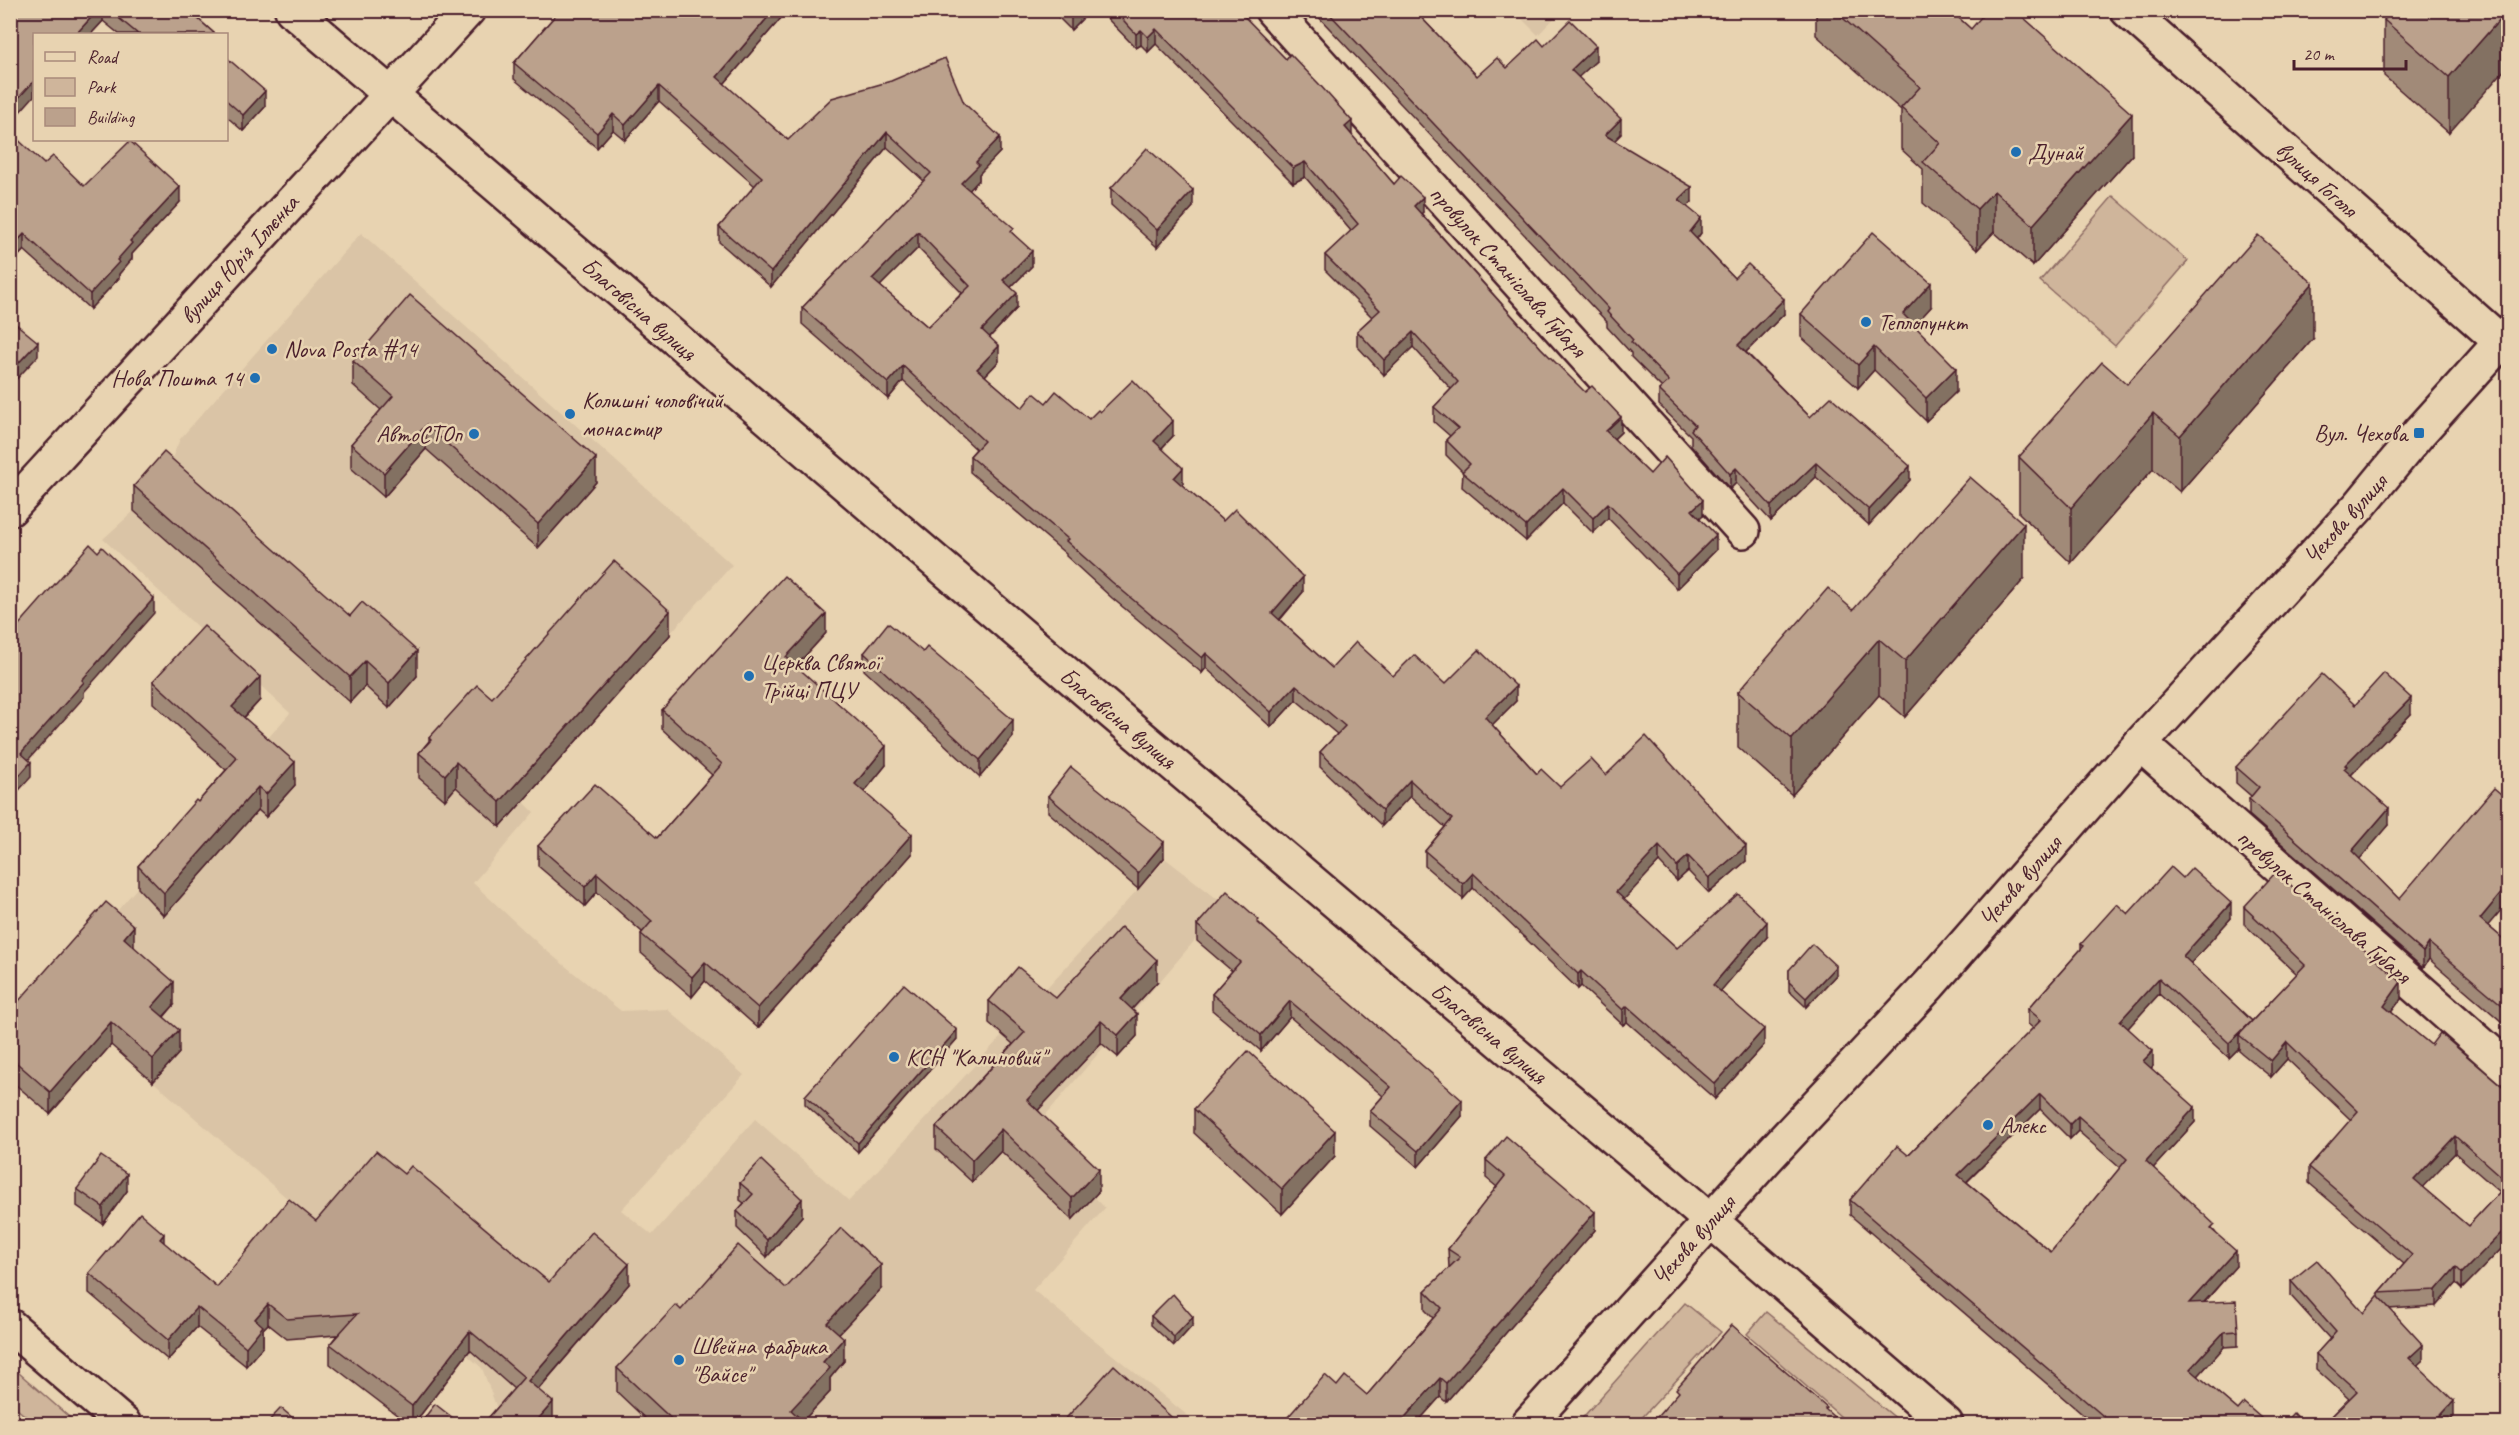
<svg xmlns="http://www.w3.org/2000/svg" width="2519" height="1435" font-family="Caveat,sans-serif">
<style>
.built{fill:#dac4a6}
.green{fill:#cfb59b;stroke:#8c6a63;stroke-width:1.5}
.lines{fill:none;stroke-linecap:round;stroke-linejoin:round}
.minor-casing{stroke:#4a1f2b;stroke-width:38}
.major-casing{stroke:#4a1f2b;stroke-width:38}
.minor{stroke:#e8d3b1;stroke-width:33}
.major{stroke:#e8d3b1;stroke-width:33}
.wall{fill:#a18a78;stroke:#4a1f2b;stroke-width:1.5;fill-rule:evenodd}
.shaded-wall{fill:#837162;stroke:#4a1f2b;stroke-width:1.5}
.building{fill:#bba18c;stroke:#4a1f2b;stroke-width:1.5;fill-rule:evenodd}
.poi-dot{fill:#1f6fb2;stroke:#e8d3b1;stroke-width:2}
.labels{text-anchor:middle;dominant-baseline:central;stroke-width:5;stroke-linejoin:round;paint-order:stroke}
.poi-label{font-size:24px;fill:#4a1f2b;stroke:#e8d3b1;text-anchor:start}
.street-label{font-size:24px;fill:#4a1f2b;stroke:#e8d3b1}
</style>
<rect width="100%" height="100%" fill="#e8d3b1"/>
<filter id="ink" filterUnits="userSpaceOnUse"><feTurbulence type="fractalNoise" baseFrequency=".0167" numOctaves="2"/><feDisplacementMap in="SourceGraphic" scale="12" xChannelSelector="R" yChannelSelector="G"/><feConvolveMatrix kernelMatrix="1 2 1 2 8 2 1 2 1" color-interpolation-filters="sRGB"/></filter>
<g filter="url(#ink)">
<g class="built">
<polygon points="1514,11 1561,11 1538,35"/>
<polygon points="361,233 732,565 521,799 534,812 473,883 543,948 621,1011 667,1009 744,1075 621,1210 652,1235 755,1119 849,1201 1166,859 1225,905 1032,1131 1105,1208 1033,1290 1198,1424 551,1424 527,1404 496,1406 482,1368 48,990 290,713 103,539 134,511 164,477 180,439"/>
</g>
<g class="green">
<polygon points="2113,196 2188,261 2115,346 2040,281"/>
<polygon points="1685,1303 1721,1332 1636,1424 1577,1424"/>
<polygon points="1766,1312 1903,1424 1849,1424 1747,1334"/>
<polygon points="11,1366 77,1424 35,1424 11,1404"/>
</g>
<g class="lines">
<g class="minor-casing">
<g id="minor">
<polyline points="1272,10 1743,531"/>
<polyline points="2127,10 2501,342 2508,346"/>
<polyline points="10,509 468,10"/>
<polyline points="2140,744 2508,1068"/>
<polyline points="1528,1424 1766,1159 1929,985 2140,744 2360,505 2419,433 2508,334"/>
</g>
</g>
<g class="major-casing">
<g id="major">
<polyline points="292,10 1088,692 1659,1176 1946,1424"/>
<polyline points="10,1326 124,1424"/>
</g>
</g>
<use href="#minor" class="minor"/>
<use href="#major" class="major"/>
</g>
<g class="wall">
<polygon points="10,10 188,10 215,34 119,34 103,21 91,34 34,34"/>
<path d="M560,10H788L724,84L788,140L964,103L1000,152L979,174V180L969,190L1014,235L1032,266L1011,287L1017,308L990,337L999,361L985,376L1022,408L1046,403L1089,419L1100,412L1173,436L1162,448L1183,484L1182,485L1303,592L1280,620L1332,668L1445,684L1516,701L1492,725L1537,774L1560,787L1606,775L1746,861L1709,893L1688,871L1677,881L1659,862L1623,899L1677,948L1767,937L1720,991L1764,1045L1715,1099L1627,1022L1623,1025L1581,986L1578,989L1473,888L1463,899L1425,866V851L1445,827L1410,796L1382,826L1320,767V752L1337,734L1296,700L1271,727L1206,668L1202,673L1112,598L1066,556V554L970,472V456L976,449L903,381L888,399L802,324V308L924,181L887,147L771,287L719,242V227L755,186L659,101L625,140L613,130L597,148L514,79V63ZM918,248L962,293L928,327L880,286Z"/>
<polygon points="1051,10 1091,10 1071,30"/>
<polygon points="1099,10 1238,10 1394,184 1423,212 1421,213 1541,348 1621,432 1614,439 1650,474 1703,515 1699,518 1716,550 1677,589 1608,518 1593,533 1563,503 1526,541 1462,487 1463,472 1446,455 1446,440 1450,436 1434,422 1434,407 1451,389 1413,347 1384,375 1357,346 1357,331 1372,317 1325,270 1325,255 1351,231 1305,177 1293,183 1156,44 1148,52 1141,45 1136,48"/>
<polygon points="1312,10 1414,10 1477,76 1507,68 1544,46 1596,61 1578,77 1621,134 1614,141 1692,202 1687,206 1701,233 1697,239 1734,278 1784,314 1746,352 1810,417 1910,480 1869,525 1816,477 1771,521 1736,483 1730,489 1691,445 1691,436 1659,405 1659,390 1662,388 1631,357 1631,353 1607,327 1607,322"/>
<polygon points="1816,10 1950,10 1971,29 2132,155 2033,266 1994,232 1977,250 1923,203 1923,169 1901,149 1901,110 1816,35"/>
<polygon points="2508,10 2449,133 2384,76 2384,20"/>
<polygon points="226,57 265,107 243,131 226,116"/>
<polygon points="44,164 84,186 180,202 132,254 132,259 119,274 119,278 90,309 24,250 10,265"/>
<polygon points="1111,188 1193,207 1157,247 1111,205"/>
<polygon points="1931,307 1914,325 1956,392 1926,421 1874,370 1858,388 1801,337 1801,314"/>
<polygon points="2313,339 2180,492 2153,469 2071,563 2019,513 2019,457 2127,384"/>
<polygon points="353,361 596,482 538,548 426,449 384,497 351,468 351,444 381,410 353,385"/>
<polygon points="134,486 417,676 389,708 365,686 350,702 134,511"/>
<polygon points="2024,579 1905,717 1879,695 1792,795 1738,747 1738,692 1853,610"/>
<polygon points="826,633 796,666 886,765 864,792 912,854 758,1028 705,981 692,997 641,953 641,934 642,932 597,892 585,906 538,866 538,846 657,838 712,775 662,729 662,710"/>
<polygon points="670,635 500,827 456,787 445,800 419,778 419,753 429,741 429,738 492,698"/>
<polygon points="864,653 1013,737 980,777 864,670"/>
<polygon points="153,681 260,700 244,718 295,785 266,817 258,810 164,916 138,888 138,866 198,802 226,770 153,703"/>
<polygon points="2355,705 2411,714 2351,775 2389,825 2359,859 2399,899 2488,926 2508,943 2508,1027 2429,959 2423,968 2249,815 2249,799 2251,796 2236,783 2236,767"/>
<polygon points="1048,796 1164,858 1138,889 1048,812"/>
<path d="M2183,878L2231,918L2190,963L2252,1021L2297,974L2244,924V907L2401,999L2391,1012L2431,1045L2508,1091V1242L2462,1289L2456,1283L2436,1306L2389,1309L2423,1360L2417,1365L2454,1416L2446,1425H2323L2349,1399L2316,1369V1354L2330,1339L2291,1296V1281L2364,1313L2379,1298V1293L2404,1264L2309,1183V1167L2351,1120L2287,1059L2271,1077L2239,1051V1048L2229,1058L2159,994L2128,1028L2153,1066L2151,1068L2195,1122L2153,1168L2215,1232L2236,1266L2204,1303L2238,1331V1346L2224,1347L2198,1376L2238,1410L2269,1425H2095L1850,1215V1200L1908,1155L2033,1028L2028,1024V1009L2081,949V944ZM2040,1109L2070,1139L2078,1131L2120,1168L2051,1252L1967,1182ZM2455,1153L2500,1192L2468,1226L2422,1187Z"/>
<polygon points="1259,923 1462,1116 1418,1167 1370,1126 1370,1111 1383,1096 1290,1017 1261,1051 1212,1010 1212,994 1232,971 1197,941 1197,925"/>
<polygon points="1789,970 1836,975 1806,1007 1789,991"/>
<polygon points="1157,982 1132,1009 1137,1036 1118,1057 1101,1043 1038,1110 1099,1191 1072,1220 1001,1151 972,1182 936,1149 936,1127 1013,1044 989,1023 989,1001 1056,998"/>
<polygon points="174,1005 164,1017 179,1053 153,1082 111,1045 50,1114 10,1080 10,1011"/>
<polygon points="957,1039 858,1152 805,1104 805,1096"/>
<polygon points="1194,1109 1335,1156 1282,1214 1194,1133"/>
<polygon points="1486,1160 1595,1230 1446,1402 1440,1397 1415,1425 1287,1425 1287,1418 1337,1386 1367,1395 1433,1318 1425,1310 1425,1291 1449,1268 1448,1249 1497,1187 1486,1178"/>
<polygon points="404,1174 549,1282 629,1284 538,1390 553,1422 551,1425 482,1425 514,1389 470,1350 413,1425 410,1425 330,1364 330,1344 337,1335 287,1339 268,1324 263,1329 263,1346 246,1366 197,1327 168,1360 89,1293 89,1273 164,1243 217,1287 316,1221"/>
<polygon points="740,1183 802,1216 767,1257 737,1228 737,1211 744,1203 740,1200"/>
<polygon points="77,1189 127,1191 103,1224 77,1206"/>
<polygon points="786,1288 881,1289 839,1333 844,1361 830,1378 830,1392 803,1421 807,1425 652,1425 617,1392 617,1368"/>
<polygon points="1151,1316 1193,1325 1174,1346 1151,1325"/>
</g>
<g class="shaded-wall">
<polygon points="98,10 103,10 103,21 91,34 76,34"/>
<polygon points="774,10 788,10 717,92 717,77"/>
<polygon points="1076,10 1091,10 1071,30 1071,15"/>
<polygon points="2508,10 2508,66 2449,133 2449,77"/>
<polygon points="1156,29 1156,44 1148,52 1148,37"/>
<polygon points="1141,30 1141,45 1136,48 1136,34"/>
<polygon points="1596,46 1596,61 1571,84 1571,70"/>
<polygon points="34,81 34,96 10,123 10,107"/>
<polygon points="659,86 659,101 625,140 625,125"/>
<polygon points="265,91 265,107 243,131 243,115"/>
<polygon points="613,114 613,130 597,148 597,133"/>
<polygon points="2132,114 2132,155 2033,266 2033,225"/>
<polygon points="1621,119 1621,134 1605,150 1605,135"/>
<polygon points="1352,121 1352,136 1345,127"/>
<polygon points="887,132 887,147 771,287 771,272"/>
<polygon points="1000,137 1000,152 979,174 979,180 961,199 961,183 976,162"/>
<polygon points="1305,162 1305,177 1293,183 1293,168"/>
<polygon points="180,187 180,202 132,254 132,259 119,274 119,278 90,309 90,294 117,260 130,241"/>
<polygon points="1692,187 1692,202 1679,214 1679,200"/>
<polygon points="1193,190 1193,207 1157,247 1157,230"/>
<polygon points="1994,191 1994,232 1977,250 1977,209"/>
<polygon points="1423,197 1423,212 1414,221 1414,206"/>
<polygon points="1701,218 1701,233 1690,247 1690,232"/>
<polygon points="918,232 918,248 872,294 872,279"/>
<polygon points="24,234 24,250 10,265 10,249"/>
<polygon points="1032,251 1032,266 1003,295 1003,280"/>
<polygon points="1931,283 1931,307 1903,338 1903,314"/>
<polygon points="2313,283 2313,339 2180,492 2180,436"/>
<polygon points="1017,293 1017,308 982,345 982,330"/>
<polygon points="1784,299 1784,314 1738,360 1738,345"/>
<polygon points="1413,332 1413,347 1384,375 1384,360"/>
<polygon points="38,342 38,356 10,386 10,372"/>
<polygon points="999,346 999,361 977,384 977,369"/>
<polygon points="1874,347 1874,370 1858,388 1858,365"/>
<polygon points="903,366 903,381 888,399 888,383"/>
<polygon points="1956,368 1956,392 1926,421 1926,398"/>
<polygon points="2153,413 2153,469 2071,563 2071,508"/>
<polygon points="1621,417 1621,432 1606,446 1606,431"/>
<polygon points="1173,421 1173,436 1154,456 1154,441"/>
<polygon points="426,425 426,449 384,497 384,473"/>
<polygon points="596,458 596,482 538,548 538,524"/>
<polygon points="1816,463 1816,477 1771,521 1771,506"/>
<polygon points="1910,466 1910,480 1869,525 1869,510"/>
<polygon points="1183,468 1183,484 1174,493 1174,478"/>
<polygon points="1736,468 1736,483 1730,489 1730,474"/>
<polygon points="1563,488 1563,503 1526,541 1526,526"/>
<polygon points="1703,500 1703,515 1692,525 1692,510"/>
<polygon points="1608,503 1608,518 1593,533 1593,518"/>
<polygon points="2024,524 2024,579 1905,717 1905,661"/>
<polygon points="1716,535 1716,550 1677,589 1677,574"/>
<polygon points="1303,577 1303,592 1272,628 1272,613"/>
<polygon points="154,598 154,613 84,692 84,697 21,768 21,753 82,680"/>
<polygon points="670,611 670,635 500,827 500,802"/>
<polygon points="826,614 826,633 786,677 786,657"/>
<polygon points="1879,639 1879,695 1792,795 1792,739"/>
<polygon points="417,651 417,676 389,708 389,683"/>
<polygon points="1206,653 1206,668 1202,673 1202,658"/>
<polygon points="365,661 365,686 350,702 350,677"/>
<polygon points="260,677 260,700 232,730 232,707"/>
<polygon points="1296,685 1296,700 1271,727 1271,712"/>
<polygon points="1516,686 1516,701 1485,732 1485,717"/>
<polygon points="2411,698 2411,714 2347,779 2344,769 2345,765"/>
<polygon points="1013,720 1013,737 980,777 980,760"/>
<polygon points="886,746 886,765 855,803 855,784"/>
<polygon points="31,762 31,777 10,800 10,786"/>
<polygon points="295,762 295,785 266,817 266,794"/>
<polygon points="456,762 456,787 445,800 445,775"/>
<polygon points="1410,780 1410,796 1382,826 1382,810"/>
<polygon points="258,787 258,810 164,916 164,893"/>
<polygon points="2389,808 2389,825 2352,868 2352,851"/>
<polygon points="912,834 912,854 758,1028 758,1008"/>
<polygon points="1164,842 1164,858 1138,889 1138,873"/>
<polygon points="1659,846 1659,862 1616,908 1616,892"/>
<polygon points="1746,846 1746,861 1709,893 1709,878"/>
<polygon points="1688,856 1688,871 1677,881 1677,866"/>
<polygon points="597,873 597,892 585,906 585,887"/>
<polygon points="1473,873 1473,888 1463,899 1463,884"/>
<polygon points="2508,885 2508,902 2480,935 2480,919"/>
<polygon points="2231,903 2231,918 2183,972 2183,956"/>
<polygon points="1767,922 1767,937 1713,1000 1713,985"/>
<polygon points="134,926 134,949 124,938"/>
<polygon points="2429,943 2429,959 2423,968 2423,952"/>
<polygon points="1157,960 1157,982 1121,1021 1121,999"/>
<polygon points="705,962 705,981 692,997 692,977"/>
<polygon points="1836,966 1836,975 1806,1007 1806,998"/>
<polygon points="1581,971 1581,986 1578,989 1578,974"/>
<polygon points="2159,978 2159,994 2120,1037 2120,1021"/>
<polygon points="174,982 174,1005 152,1029 152,1007"/>
<polygon points="2401,982 2401,999 2384,1022 2384,1006"/>
<polygon points="1290,1001 1290,1017 1261,1051 1261,1035"/>
<polygon points="1627,1006 1627,1022 1623,1025 1623,1010"/>
<polygon points="1137,1014 1137,1036 1118,1057 1118,1035"/>
<polygon points="1101,1021 1101,1043 1027,1122 1027,1100"/>
<polygon points="2252,1021 2239,1035 2239,1048 2229,1058 2229,1043"/>
<polygon points="111,1022 111,1045 50,1114 50,1092"/>
<polygon points="1764,1029 1764,1045 1715,1099 1715,1084"/>
<polygon points="179,1030 179,1053 153,1082 153,1059"/>
<polygon points="957,1030 957,1039 858,1152 858,1143"/>
<polygon points="2287,1042 2287,1059 2271,1077 2271,1061"/>
<polygon points="2153,1051 2153,1066 2143,1076 2143,1061"/>
<polygon points="2040,1094 2040,1109 1958,1190 1958,1175"/>
<polygon points="1462,1100 1462,1116 1418,1167 1418,1151"/>
<polygon points="2195,1107 2195,1122 2146,1176 2146,1161"/>
<polygon points="2078,1116 2078,1131 2070,1139 2070,1124"/>
<polygon points="1001,1129 1001,1151 972,1182 972,1160"/>
<polygon points="1335,1131 1335,1156 1282,1214 1282,1189"/>
<polygon points="2455,1136 2455,1153 2414,1196 2414,1180"/>
<polygon points="1099,1169 1099,1191 1072,1220 1072,1198"/>
<polygon points="127,1174 127,1191 103,1224 103,1207"/>
<polygon points="802,1199 802,1216 767,1257 767,1240"/>
<polygon points="1595,1212 1595,1230 1446,1402 1446,1383"/>
<polygon points="2508,1226 2508,1242 2462,1289 2462,1273"/>
<polygon points="164,1234 164,1254 160,1239"/>
<polygon points="2236,1251 2236,1266 2189,1319 2189,1303"/>
<polygon points="629,1264 629,1284 528,1401 528,1381"/>
<polygon points="881,1265 881,1289 827,1346 827,1323"/>
<polygon points="2456,1267 2456,1283 2436,1306 2436,1290"/>
<polygon points="268,1304 268,1324 263,1329 263,1346 246,1366 246,1347 255,1319"/>
<polygon points="197,1307 197,1327 168,1360 168,1340"/>
<polygon points="1193,1317 1193,1325 1174,1346 1174,1337"/>
<polygon points="470,1331 470,1350 413,1425 412,1425 412,1406"/>
<polygon points="2224,1332 2224,1347 2190,1385 2190,1369"/>
<polygon points="844,1338 844,1361 830,1378 830,1392 799,1425 791,1410 823,1362"/>
<polygon points="2423,1345 2423,1360 2409,1373 2409,1358"/>
<polygon points="1440,1378 1440,1397 1415,1425 1398,1425"/>
<polygon points="2454,1401 2454,1416 2446,1425 2432,1425"/>
<polygon points="553,1402 553,1422 551,1425 533,1425"/>
</g>
<g class="building">
<polygon points="10,10 98,10 76,34 34,34 34,81 10,107"/>
<polygon points="109,10 188,10 215,34 138,34"/>
<path d="M560,10H774L717,77L788,140L832,98L891,81L945,58L964,103L1000,137L976,162L979,165L961,183L1014,228L1011,232L1032,251L1003,280L1017,293L982,330L999,346L977,369L1022,408L1034,393L1046,403L1056,391L1089,419L1098,410L1100,412L1133,380L1173,421L1154,441L1183,468L1174,478L1223,521L1235,509L1303,577L1272,613L1332,668L1356,642L1393,676L1414,655L1445,684L1479,650L1516,686L1485,717L1537,774L1541,769L1560,787L1591,759L1606,775L1646,736L1746,846L1709,878L1688,856L1677,866L1659,846L1616,892L1677,948L1738,894L1767,922L1713,985L1764,1029L1715,1084L1627,1006L1623,1010L1581,971L1578,974L1473,873L1463,884L1425,851L1452,819L1410,780L1382,810L1320,752L1345,726L1296,685L1271,712L1206,653L1202,658L1112,582L1066,541L1068,539L970,456L984,441L903,366L888,383L802,308L931,173L887,132L771,272L719,227L762,177L659,86L625,125L613,114L597,133L514,63ZM918,232L970,286L928,327L872,279Z"/>
<polygon points="1066,10 1076,10 1071,15"/>
<polygon points="1114,10 1238,10 1286,59 1290,54 1319,84 1352,121 1345,127 1394,184 1401,176 1423,197 1414,206 1541,348 1585,392 1592,386 1621,417 1606,431 1650,474 1665,457 1703,500 1692,510 1716,535 1677,574 1608,503 1593,518 1563,488 1526,526 1462,472 1470,464 1446,440 1458,428 1434,407 1458,382 1413,332 1384,360 1357,331 1380,310 1325,255 1358,224 1305,162 1293,168 1156,29 1148,37 1141,30 1136,34"/>
<polygon points="1326,10 1414,10 1477,76 1497,58 1507,68 1538,39 1544,46 1570,20 1596,46 1571,70 1621,119 1605,135 1692,187 1679,200 1701,218 1690,232 1734,278 1748,264 1784,299 1738,345 1810,417 1831,397 1910,466 1869,510 1816,463 1771,506 1736,468 1730,474 1691,430 1695,425 1659,390 1669,381 1631,342 1633,340 1607,312 1609,309"/>
<polygon points="1834,10 1950,10 1971,29 1987,10 2015,10 2132,114 2033,225 1994,191 1977,209 1923,162 1940,143 1901,108 1920,87"/>
<polygon points="2392,10 2508,10 2449,77 2384,20"/>
<polygon points="226,57 265,91 243,115 226,100"/>
<polygon points="10,132 44,164 53,156 84,186 130,141 180,187 130,241 132,243 117,260 119,262 90,294 24,234 10,249"/>
<polygon points="1147,148 1193,190 1157,230 1111,188"/>
<polygon points="1873,232 1931,283 1903,314 1956,368 1926,398 1874,347 1858,365 1801,314"/>
<polygon points="2258,235 2313,283 2180,436 2153,413 2071,508 2019,457 2102,362 2127,384"/>
<polygon points="410,295 596,458 538,524 426,425 384,473 351,444 393,396 353,361"/>
<polygon points="10,319 38,342 10,372"/>
<polygon points="164,452 350,616 362,602 417,651 389,683 365,661 350,677 134,486"/>
<polygon points="1970,477 2024,524 1905,661 1879,639 1792,739 1738,692 1828,588 1853,610"/>
<polygon points="90,544 98,552 102,547 154,598 82,680 84,682 21,753 31,762 10,786 10,635"/>
<polygon points="614,561 670,611 500,802 456,762 445,775 419,753 431,740 429,738 477,685 492,698"/>
<polygon points="784,576 826,614 786,657 886,746 855,784 912,834 758,1008 705,962 692,977 641,934 652,921 597,873 585,887 538,846 595,784 657,838 722,764 662,710"/>
<polygon points="888,623 923,652 927,647 1013,720 980,760 864,653"/>
<polygon points="204,626 260,677 232,707 295,762 266,794 258,787 164,893 138,866 196,800 198,802 237,758 153,681"/>
<polygon points="2384,673 2411,698 2345,765 2347,766 2344,769 2389,808 2352,851 2399,899 2494,788 2508,800 2508,885 2480,919 2508,943 2508,1010 2429,943 2423,952 2249,799 2259,787 2236,767 2322,674 2355,705"/>
<polygon points="1071,767 1164,842 1138,873 1048,796"/>
<path d="M2171,867L2183,878L2192,868L2231,903L2183,956L2252,1021L2229,1043L2159,978L2120,1021L2153,1051L2143,1061L2195,1107L2146,1161L2215,1225L2211,1229L2236,1251L2189,1303L2236,1301L2238,1331L2224,1332L2190,1369L2238,1410L2244,1403L2269,1425H2109L2107,1423L2109,1421L1850,1200L1897,1146L1908,1155L2041,1020L2028,1009L2084,946L2081,944L2117,904L2128,914ZM2040,1094L2070,1124L2078,1116L2127,1159L2051,1252L1958,1175Z"/>
<path d="M2276,872L2401,982L2384,1006L2431,1045L2440,1033L2508,1091V1226L2462,1273L2456,1267L2436,1290L2379,1293L2412,1255L2309,1167L2358,1111L2287,1042L2271,1061L2239,1035L2305,965L2244,907ZM2455,1136L2508,1183L2468,1226L2414,1180Z"/>
<polygon points="1227,891 1259,920 1257,922 1462,1100 1418,1151 1370,1111 1391,1087 1290,1001 1261,1035 1212,994 1240,962 1197,925"/>
<polygon points="106,902 134,926 124,938 174,982 152,1007 179,1030 153,1059 111,1022 50,1092 10,1057 10,1011"/>
<polygon points="1121,927 1157,960 1121,999 1137,1014 1118,1035 1101,1021 1027,1100 1099,1169 1072,1198 1001,1129 972,1160 936,1127 1025,1032 989,1001 1018,967 1056,998"/>
<polygon points="1812,944 1836,966 1806,998 1789,982 1789,970"/>
<polygon points="904,984 957,1030 858,1143 805,1096"/>
<polygon points="1248,1051 1335,1131 1282,1189 1194,1109"/>
<polygon points="1506,1136 1595,1212 1446,1383 1440,1378 1398,1425 1294,1425 1287,1418 1325,1375 1337,1386 1345,1376 1367,1395 1442,1308 1425,1291 1460,1257 1448,1249 1505,1176 1486,1160"/>
<polygon points="376,1151 404,1174 411,1166 549,1282 592,1232 629,1264 528,1381 553,1402 533,1425 482,1425 524,1377 470,1331 412,1406 330,1344 357,1314 287,1319 268,1304 255,1319 263,1326 246,1347 197,1307 168,1340 89,1273 140,1213 164,1234 160,1239 217,1287 289,1199 316,1221"/>
<polygon points="101,1156 127,1174 103,1207 77,1189"/>
<polygon points="761,1160 802,1199 767,1240 737,1211 753,1194 740,1183"/>
<polygon points="841,1228 881,1265 827,1323 844,1338 823,1362 830,1368 791,1410 807,1425 678,1425 617,1368 676,1305 681,1310 738,1245 786,1288"/>
<polygon points="2317,1260 2364,1313 2378,1296 2423,1345 2409,1358 2454,1401 2432,1425 2323,1425 2357,1391 2316,1354 2336,1332 2291,1281"/>
<polygon points="1173,1294 1193,1317 1174,1337 1151,1316"/>
<polygon points="1732,1325 1827,1408 1825,1409 1843,1425 1650,1425 1679,1392 1676,1389"/>
<polygon points="1114,1365 1180,1425 1060,1425"/>
<polygon points="435,1404 462,1425 419,1425"/>
<polygon points="281,1408 301,1425 265,1425"/>
<polygon points="2293,1413 2304,1425 2282,1425"/>
<polygon points="10,1420 16,1425 10,1425"/>
</g>
</g>
<g class="poi-dot">
<circle cx="2016" cy="152" r="6"/>
<circle cx="1866" cy="322" r="6"/>
<circle cx="272" cy="349" r="6"/>
<circle cx="255" cy="378" r="6"/>
<circle cx="570" cy="414" r="6"/>
<rect x="2413" y="427" width="12" height="12" rx="3"/>
<circle cx="474" cy="434" r="6"/>
<circle cx="749" cy="676" r="6"/>
<circle cx="894" cy="1057" r="6"/>
<circle cx="1988" cy="1125" r="6"/>
<circle cx="679" cy="1360" r="6"/>
</g>
<g class="labels">
<g class="poi-label">
<text x="2028" y="152">Дунай</text>
<text x="1878" y="322">Теплопункт</text>
<text x="284" y="349">Nova Posta #14</text>
<text x="243" y="378" text-anchor="end">Нова Пошта 14</text>
<text x="582" y="400">Колишні чоловічий<tspan x="582" dy="28">монастир</tspan></text>
<text x="2407" y="433" text-anchor="end">Вул. Чехова</text>
<text x="462" y="434" text-anchor="end">АвтоСТОп</text>
<text x="761" y="662">Церква Святої<tspan x="761" dy="28">Трійці ПЦУ</tspan></text>
<text x="906" y="1057">КСН "Калиновий"</text>
<text x="2000" y="1125">Алекс</text>
<text x="691" y="1346">Швейна фабрика<tspan x="691" dy="28">"Вайсе"</tspan></text>
</g>
<g class="street-label">
<text transform="translate(2317 179) rotate(42)">вулиця Гоголя</text>
<text transform="translate(239 259) rotate(-48)">вулиця Юрія Іллєнка</text>
<text transform="translate(1508 271) rotate(48)">провулок Станіслава Губаря</text>
<text transform="translate(639 309) rotate(41)">Благовісна вулиця</text>
<text transform="translate(2345 519) rotate(-48)">Чехова вулиця</text>
<text transform="translate(1118 718) rotate(40)">Благовісна вулиця</text>
<text transform="translate(2020 881) rotate(-49)">Чехова вулиця</text>
<text transform="translate(2324 906) rotate(41)">провулок Станіслава Губаря</text>
<text transform="translate(1489 1033) rotate(40)">Благовісна вулиця</text>
<text transform="translate(1693 1240) rotate(-48)">Чехова вулиця</text>
</g>
</g>
<rect width="2519" height="1435" fill="none" stroke="#e8d3b1" stroke-width="36"/>
<rect x="18" y="18" width="2483" height="1399" fill="none" stroke="#4a1f2b" stroke-width="2" filter="url(#ink)"/>
<rect x="33" y="33" width="195" height="108" fill="#e8d3b1" stroke="#a98b7b" stroke-width="1.5"/>
<rect x="45" y="52" width="30" height="9" fill="#e8d3b1" stroke="#a98b7b" stroke-width="1.5"/>
<text x="87" y="63" font-size="18" fill="#4a1f2b">Road</text>
<rect x="45" y="78" width="30" height="18" fill="#cfb59b" stroke="#a98b7b" stroke-width="1.5"/>
<text x="87" y="93" font-size="18" fill="#4a1f2b">Park</text>
<rect x="45" y="108" width="30" height="18" fill="#bba18c" stroke="#a98b7b" stroke-width="1.5"/>
<text x="87" y="123" font-size="18" fill="#4a1f2b">Building</text>
<path d="M2294 60v9h112v-9" fill="none" stroke="#4a1f2b" stroke-width="3"/>
<text x="2303" y="60" font-size="18" fill="#4a1f2b" stroke="#e8d3b1" stroke-width="4.5" paint-order="stroke">20 m</text>
</svg>
